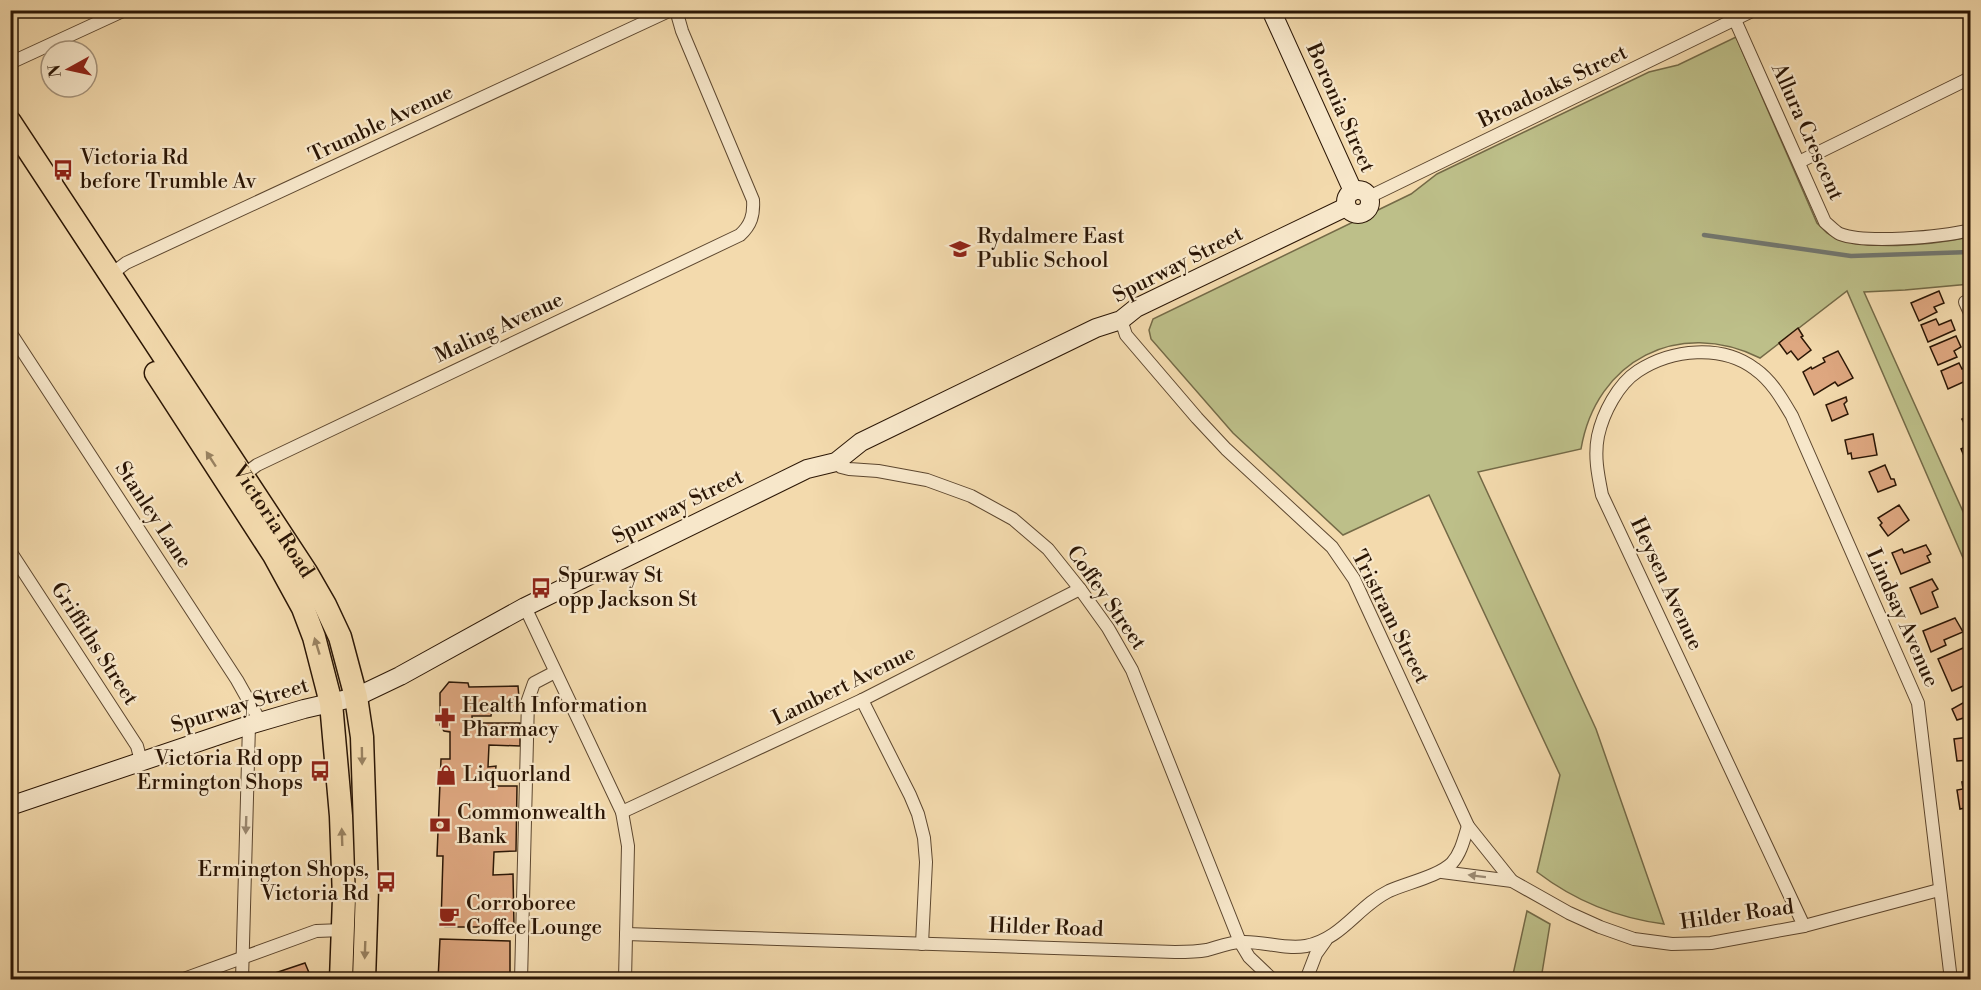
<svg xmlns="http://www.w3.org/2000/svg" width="1981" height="990" font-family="'Libre Bodoni',serif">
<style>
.green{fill:#bdbf89;stroke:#746a47;stroke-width:1.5}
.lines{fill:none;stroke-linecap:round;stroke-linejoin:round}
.stream{stroke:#727770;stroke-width:4.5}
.building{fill:#dea780;stroke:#2b1605;stroke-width:1.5}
.street-casing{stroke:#5d472f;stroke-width:14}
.secondary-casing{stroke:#2b1605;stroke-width:20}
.highway-casing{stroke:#2b1605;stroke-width:25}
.street{stroke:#f7e7ca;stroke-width:12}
.secondary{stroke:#f7e7ca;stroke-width:18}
.highway{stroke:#f3daad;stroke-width:22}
.oneway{fill:#998261}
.oneway2{fill:#9b8971}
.labels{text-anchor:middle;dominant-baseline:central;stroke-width:4.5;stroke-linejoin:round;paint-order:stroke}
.street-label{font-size:21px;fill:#2b1605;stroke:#f7e7ca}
.poi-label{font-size:21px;fill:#2b1605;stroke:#f7e7ca;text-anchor:start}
</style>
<rect width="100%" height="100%" fill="#f3daad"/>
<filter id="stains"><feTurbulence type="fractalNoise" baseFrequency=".00333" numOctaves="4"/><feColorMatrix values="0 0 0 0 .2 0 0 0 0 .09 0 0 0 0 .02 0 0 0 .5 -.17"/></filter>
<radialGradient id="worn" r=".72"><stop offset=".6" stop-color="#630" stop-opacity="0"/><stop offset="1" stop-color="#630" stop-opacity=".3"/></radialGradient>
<g class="green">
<path d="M1736,37L1817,223C1820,226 1824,230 1827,233C1857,254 1936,244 1970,237V284L1905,290L1864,292L1970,527V574L1847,291L1760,358C1679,318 1596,360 1581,449L1478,472L1596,729L1664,924C1617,918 1575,901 1537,872L1560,775L1429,495L1343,535L1233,433L1151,339L1149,330L1153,319L1411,194L1437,174L1649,72L1678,65Z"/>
<polygon points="1527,911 1550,924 1541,979 1512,979"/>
</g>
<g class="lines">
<polyline class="stream" points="1704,235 1851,256 1970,252"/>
</g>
<g class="building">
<polygon points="1939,291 1944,303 1934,307 1937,312 1919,321 1911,303"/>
<polygon points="1936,319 1939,325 1951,320 1955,330 1928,342 1921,325"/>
<polygon points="1798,328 1803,336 1801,337 1811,350 1798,360 1791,351 1787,354 1779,343"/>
<polygon points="1956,336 1961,347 1954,351 1957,357 1938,365 1930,347"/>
<polygon points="1838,351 1853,378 1838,386 1835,382 1814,395 1803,372 1811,367 1812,369 1825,362 1823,358"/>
<polygon points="1959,363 1962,369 1970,365 1970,379 1948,389 1941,371"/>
<polygon points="1846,397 1847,401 1844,404 1848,414 1832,421 1826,405"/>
<polygon points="1970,415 1970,436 1962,419"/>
<polygon points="1873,434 1877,455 1852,459 1851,453 1848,454 1845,440"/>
<polygon points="1970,445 1970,464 1968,465 1961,449"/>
<polygon points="1885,465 1891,479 1894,479 1896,485 1878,492 1869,472"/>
<polygon points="1899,505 1909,520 1888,536 1880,525 1882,523 1878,518"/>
<polygon points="1926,545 1931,554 1927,556 1930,562 1901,574 1892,553 1902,549 1904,553"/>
<polygon points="1932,579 1938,589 1932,592 1938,607 1921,614 1910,588"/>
<polygon points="1955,618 1963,632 1944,640 1946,645 1931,652 1923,631"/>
<polygon points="1970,645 1970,672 1966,673 1970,683 1952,691 1938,659"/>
<polygon points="449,682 468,683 469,687 518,686 520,711 492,709 491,716 472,716 472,723 520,723 520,746 489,745 488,767 496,766 494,786 517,786 516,851 494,852 493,875 513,874 514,927 445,927 441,923 443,856 437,856 441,759 450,759 450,732 444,731 440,725 440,693"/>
<polygon points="1970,699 1970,722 1967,717 1957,720 1952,709"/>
<polygon points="1970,737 1970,760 1957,761 1954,739"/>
<polygon points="1970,781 1970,807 1960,809 1957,790 1963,789 1962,782"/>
<polygon points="1970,812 1970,847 1968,847 1964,813"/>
<polygon points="440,939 510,941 510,978 438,980"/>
<polygon points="305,963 312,980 254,980"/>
</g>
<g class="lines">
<g class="street-casing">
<g id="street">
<path d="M1735,20L1825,222C1830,226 1835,232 1840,234C1866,244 1942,237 1970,230"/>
<polyline points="10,63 125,10"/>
<polyline points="1799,162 1970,78"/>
<polyline points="1369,197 1754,10"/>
<polyline points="110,275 126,263 671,10"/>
<polyline points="1965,302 1970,313"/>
<polyline points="1121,320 1126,335 1197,418 1226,449 1332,547 1354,579 1468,826 1512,881"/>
<polyline points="10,332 237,680 260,721"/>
<polyline points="836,462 841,467 849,469 878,471 927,480 971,496 1013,519 1048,549 1080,589 1108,628 1132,670 1240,942 1249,957 1273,980"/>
<path d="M242,476L257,465L740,235C751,225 754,215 753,200L682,31L676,10"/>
<polyline points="10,551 137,746 141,761"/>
<polyline points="525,607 622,812 628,846 625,980"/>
<polyline points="862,700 910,795 918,814 924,838 926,862 922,944"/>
<polyline points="622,812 862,700 1080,589"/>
<polyline points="1442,872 1512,881 1569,913 1600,927 1634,939 1672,944 1711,943 1804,926 1939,890"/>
<path d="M1804,926L1602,495C1598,475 1594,456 1598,436C1603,413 1618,384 1638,371C1672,349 1722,344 1755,369C1772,381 1782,399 1792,416L1918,703L1951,980"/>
<path d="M626,934L1175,952C1185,952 1196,952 1207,950C1218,947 1230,942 1242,942C1264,941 1285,950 1306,946C1342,939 1358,906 1389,891C1407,883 1439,876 1452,863C1461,853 1464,839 1468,826"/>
<polyline points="181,980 316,931 343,930"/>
<polyline points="242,980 249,725"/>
<polyline points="521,980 528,700 534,683 555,672"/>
<polyline points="1306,980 1316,954 1326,940"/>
</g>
</g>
<g class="secondary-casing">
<g id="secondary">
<polyline points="1271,10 1353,191"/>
<circle cx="1358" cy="202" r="12"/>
<polyline points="10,806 249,725 304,709 356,697 400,676 525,607 807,469 836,462 861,442 1096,328 1121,320 1136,308 1346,207"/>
</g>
</g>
<g class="highway-casing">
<g id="highway">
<path id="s1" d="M10,122L306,572L325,605L340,637L356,697L362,737L367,889L364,980"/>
<polyline points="156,373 274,555 303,608 314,637 331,703 341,816 344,898 341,980"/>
</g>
</g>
<use href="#street" class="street"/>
<use href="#secondary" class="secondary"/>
<use href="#highway" class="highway"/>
</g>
<defs><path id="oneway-solid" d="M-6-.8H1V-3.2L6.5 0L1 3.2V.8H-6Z" transform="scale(1.5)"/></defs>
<g class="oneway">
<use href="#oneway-solid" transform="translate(211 459) rotate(-123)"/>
<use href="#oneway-solid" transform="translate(317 646) rotate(-107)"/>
<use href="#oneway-solid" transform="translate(362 756) rotate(89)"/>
<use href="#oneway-solid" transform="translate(342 837) rotate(-92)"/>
<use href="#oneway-solid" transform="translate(365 950) rotate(92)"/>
</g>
<g class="oneway2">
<use href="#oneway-solid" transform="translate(246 825) rotate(92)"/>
<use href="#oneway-solid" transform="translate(1477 876) rotate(-173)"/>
</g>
<defs>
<g id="bus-bare" transform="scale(1.62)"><path d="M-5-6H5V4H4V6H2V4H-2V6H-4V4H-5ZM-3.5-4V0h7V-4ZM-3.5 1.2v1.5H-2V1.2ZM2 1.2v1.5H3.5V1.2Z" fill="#8f2418" stroke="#f7e7ca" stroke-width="2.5" paint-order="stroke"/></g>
<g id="school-bare" transform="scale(1.62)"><path d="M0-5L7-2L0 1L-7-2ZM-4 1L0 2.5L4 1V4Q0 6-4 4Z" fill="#8f2418" stroke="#f7e7ca" stroke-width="2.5" paint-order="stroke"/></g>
<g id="pharmacy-bare" transform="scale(1.62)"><path d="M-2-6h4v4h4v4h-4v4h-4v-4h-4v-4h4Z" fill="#8f2418" stroke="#f7e7ca" stroke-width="2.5" paint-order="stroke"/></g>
<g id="shop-bare" transform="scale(1.62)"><path d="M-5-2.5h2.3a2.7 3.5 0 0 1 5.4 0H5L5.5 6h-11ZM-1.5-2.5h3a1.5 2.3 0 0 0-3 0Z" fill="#8f2418" stroke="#f7e7ca" stroke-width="2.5" paint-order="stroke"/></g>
<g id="bank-bare" transform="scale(1.62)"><path d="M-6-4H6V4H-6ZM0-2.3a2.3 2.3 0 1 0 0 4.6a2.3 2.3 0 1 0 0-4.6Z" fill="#8f2418" stroke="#f7e7ca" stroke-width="2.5" paint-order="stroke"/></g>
<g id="cafe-bare" transform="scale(1.62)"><path d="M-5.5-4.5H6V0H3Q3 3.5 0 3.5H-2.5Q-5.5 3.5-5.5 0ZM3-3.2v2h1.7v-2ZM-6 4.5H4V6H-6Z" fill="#8f2418" stroke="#f7e7ca" stroke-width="2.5" paint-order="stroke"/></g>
</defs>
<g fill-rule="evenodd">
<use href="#bus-bare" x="63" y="170"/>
<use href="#school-bare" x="960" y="249"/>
<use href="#bus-bare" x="541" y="588"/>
<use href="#pharmacy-bare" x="445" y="718"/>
<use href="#bus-bare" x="320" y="771"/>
<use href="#shop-bare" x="446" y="775"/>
<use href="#bank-bare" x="440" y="825"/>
<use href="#bus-bare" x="386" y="882"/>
<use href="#cafe-bare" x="449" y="916"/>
</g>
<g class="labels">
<g class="street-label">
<text transform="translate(1553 87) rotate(-26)">Broadoaks Street</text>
<text transform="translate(1340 108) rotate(66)">Boronia Street</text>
<text transform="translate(381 124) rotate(-25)">Trumble Avenue</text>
<text transform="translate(1807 132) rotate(66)">Allura Crescent</text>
<text transform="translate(1178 265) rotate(-27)">Spurway Street</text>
<text transform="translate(499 328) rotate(-25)">Maling Avenue</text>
<text transform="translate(678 507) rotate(-26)">Spurway Street</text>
<text transform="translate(153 515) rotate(57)">Stanley Lane</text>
<text stroke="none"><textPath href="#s1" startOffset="478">Victoria Road</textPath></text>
<text transform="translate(1666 584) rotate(65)">Heysen Avenue</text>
<text transform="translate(1106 598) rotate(55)">Coffey Street</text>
<text transform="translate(1390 617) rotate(63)">Tristram Street</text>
<text transform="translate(1902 618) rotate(66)">Lindsay Avenue</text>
<text transform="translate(94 644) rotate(57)">Griffiths Street</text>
<text transform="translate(844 686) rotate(-26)">Lambert Avenue</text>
<text transform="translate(240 706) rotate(-17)">Spurway Street</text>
<text transform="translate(1737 915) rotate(-8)">Hilder Road</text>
<text transform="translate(1046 928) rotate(2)">Hilder Road</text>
</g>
<g class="poi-label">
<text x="80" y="158">Victoria Rd<tspan x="80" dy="24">before Trumble Av</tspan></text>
<text x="977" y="237">Rydalmere East<tspan x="977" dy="24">Public School</tspan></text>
<text x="558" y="576">Spurway St<tspan x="558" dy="24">opp Jackson St</tspan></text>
<text x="462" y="706">Health Information<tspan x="462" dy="24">Pharmacy</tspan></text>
<text x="303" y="759" text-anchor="end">Victoria Rd opp<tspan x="303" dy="24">Ermington Shops</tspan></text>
<text x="463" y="775">Liquorland</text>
<text x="457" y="813">Commonwealth<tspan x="457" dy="24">Bank</tspan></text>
<text x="369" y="870" text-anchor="end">Ermington Shops,<tspan x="369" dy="24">Victoria Rd</tspan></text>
<text x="466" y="904">Corroboree<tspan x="466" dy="24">Coffee Lounge</tspan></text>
</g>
</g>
<rect width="1981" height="990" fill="none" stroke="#f3daad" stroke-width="36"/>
<rect x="12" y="12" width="1957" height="966" fill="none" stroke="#2b1605" stroke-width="3"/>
<rect x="18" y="18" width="1945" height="954" fill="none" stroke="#2b1605" stroke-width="1.5"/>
<g transform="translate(69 69) rotate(262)"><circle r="28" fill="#f7e7ca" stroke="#a5937b" stroke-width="1.5"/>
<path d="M0-4.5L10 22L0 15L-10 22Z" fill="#8f2418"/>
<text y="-9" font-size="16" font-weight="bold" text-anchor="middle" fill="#2b1605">N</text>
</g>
<rect width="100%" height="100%" filter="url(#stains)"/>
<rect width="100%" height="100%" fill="url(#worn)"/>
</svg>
